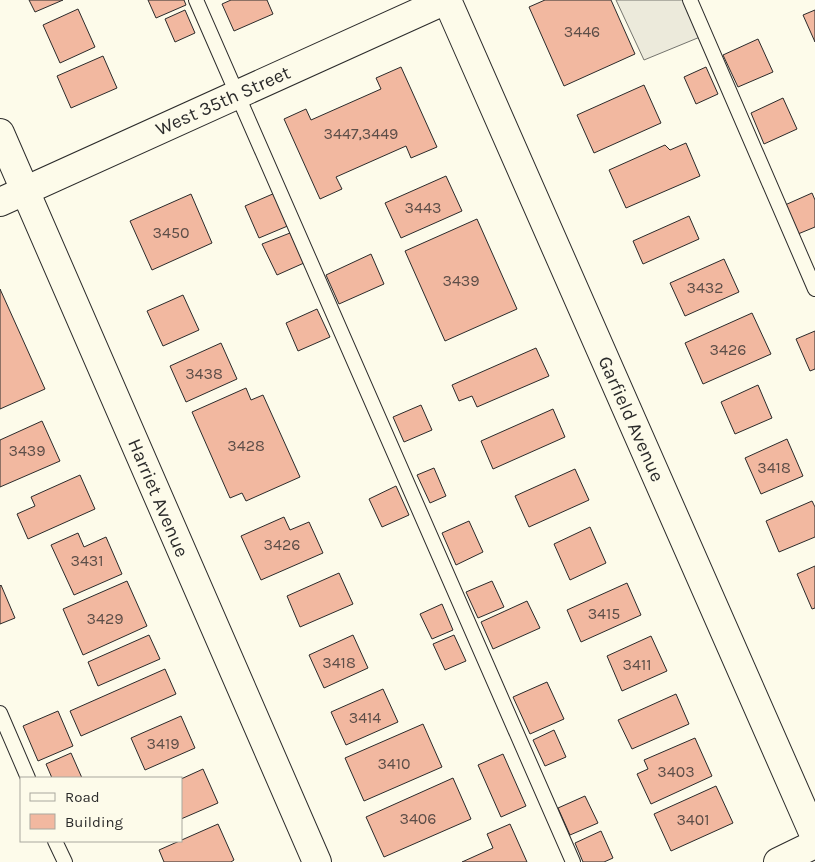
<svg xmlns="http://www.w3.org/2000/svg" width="815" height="862" font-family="Karla,sans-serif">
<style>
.parking{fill:#eceadb;stroke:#74746e}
.building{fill:#f2b8a0;stroke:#2b2b2b}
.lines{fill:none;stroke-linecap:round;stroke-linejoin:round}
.service-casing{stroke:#2b2b2b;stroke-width:16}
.minor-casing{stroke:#2b2b2b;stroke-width:30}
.service{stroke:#fdfbea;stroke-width:14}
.minor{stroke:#fdfbea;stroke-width:28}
.labels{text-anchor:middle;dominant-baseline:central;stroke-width:4;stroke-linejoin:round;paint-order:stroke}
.number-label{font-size:16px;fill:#5d4e48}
.street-label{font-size:19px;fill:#2b2b2b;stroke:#fdfbea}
</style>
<rect width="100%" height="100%" fill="#fdfbea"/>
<polygon class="parking" points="616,0 684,0 700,37 644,60"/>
<g class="building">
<polygon points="29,0 63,0 35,12"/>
<polygon points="148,0 184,0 186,5 156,18"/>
<polygon points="231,0 267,0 273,14 234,31 222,4"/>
<polygon points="545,0 611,0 635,54 564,86 529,7"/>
<polygon points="78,9 95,47 60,63 43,25"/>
<polygon points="185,10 195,33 175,42 165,19"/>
<polygon points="815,10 815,42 803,15"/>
<polygon points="758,39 773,72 738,87 723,55"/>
<polygon points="103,56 117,88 71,108 57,76"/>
<polygon points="401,67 437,147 411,158 406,146 336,177 342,189 320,199 284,119 306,109 311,120 381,89 376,78"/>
<polygon points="706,67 718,94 696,104 684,77"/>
<polygon points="644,85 661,123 594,153 577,115"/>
<polygon points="783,98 797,129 764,144 751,113"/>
<polygon points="686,143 700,176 626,208 609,170 665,145 670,150"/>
<polygon points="446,176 462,211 401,238 385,203"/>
<polygon points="275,193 290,225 259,238 245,206"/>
<polygon points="812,193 815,200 815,227 798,234 785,205"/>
<polygon points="191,194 212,243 152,270 130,221"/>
<polygon points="689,216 699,239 643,264 633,241"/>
<polygon points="477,219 517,309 445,341 405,251"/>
<polygon points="290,233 304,263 277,275 262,244"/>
<polygon points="371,254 384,284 339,304 326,275"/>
<polygon points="724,259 739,292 685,316 670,283"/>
<polygon points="0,289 45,389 0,409"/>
<polygon points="183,295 199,330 163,346 147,311"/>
<polygon points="317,309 330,337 298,351 286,323"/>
<polygon points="752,313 771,354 703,384 685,343"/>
<polygon points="815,331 815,369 810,371 796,339"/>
<polygon points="221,343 237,379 186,402 170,366"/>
<polygon points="536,348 549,376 477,407 472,396 459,401 452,385"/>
<polygon points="758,385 772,418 735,434 721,402"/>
<polygon points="246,388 251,400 263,395 300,477 246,501 242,493 230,498 192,412"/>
<polygon points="421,405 432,430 404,442 393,417"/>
<polygon points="553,409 565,437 493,469 481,441"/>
<polygon points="42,421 60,461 0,487 0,440"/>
<polygon points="787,439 803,476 761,494 745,458"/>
<polygon points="434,468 446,496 430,503 417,475"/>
<polygon points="575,469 589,500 529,527 515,496"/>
<polygon points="80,475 95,509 28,539 17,514 35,506 31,497"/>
<polygon points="396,486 409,515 382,527 369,499"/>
<polygon points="812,501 815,507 815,537 779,552 766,521"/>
<polygon points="284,517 290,530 309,522 323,553 261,580 241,536"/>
<polygon points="469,521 483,552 456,565 442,533"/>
<polygon points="590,527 606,563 570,580 554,544"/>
<polygon points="78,533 84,547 106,537 122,574 74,595 51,545"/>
<polygon points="815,566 815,608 812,609 797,574"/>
<polygon points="339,573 353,604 300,627 287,596"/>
<polygon points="127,581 147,626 83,655 63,609"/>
<polygon points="492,581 504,607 478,618 466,592"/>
<polygon points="627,583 641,615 581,642 567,610"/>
<polygon points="1,585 15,618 0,624 0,586"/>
<polygon points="527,601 540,628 493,649 481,622"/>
<polygon points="442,604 453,630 432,639 420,614"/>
<polygon points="149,635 160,659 98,686 88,662"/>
<polygon points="353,635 368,668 324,688 309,655"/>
<polygon points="454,635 466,661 445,670 433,644"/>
<polygon points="651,636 667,671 622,691 607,656"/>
<polygon points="165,669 176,694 81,736 70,711"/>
<polygon points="547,682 564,719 530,734 513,697"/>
<polygon points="383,689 398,722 346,745 331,712"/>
<polygon points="676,694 689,724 632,749 618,720"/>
<polygon points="58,711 73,746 38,761 23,726"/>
<polygon points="181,716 195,748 145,770 131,738"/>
<polygon points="423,724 442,767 364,801 345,758"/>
<polygon points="554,730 566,757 545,766 533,740"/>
<polygon points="695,738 712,776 651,804 637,774 648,769 644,760"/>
<polygon points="71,753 82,778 52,778 46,764"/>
<polygon points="503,754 526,806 501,817 478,765"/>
<polygon points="203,769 218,803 181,819 181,779"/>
<polygon points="453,778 471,819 384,857 366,817"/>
<polygon points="716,786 733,823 671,851 654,814"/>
<polygon points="585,796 598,823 570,835 558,808"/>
<polygon points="218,824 234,860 231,862 164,862 159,850"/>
<polygon points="510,824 527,862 462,862 493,848 487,834"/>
<polygon points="601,831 613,858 604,862 583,862 575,843"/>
</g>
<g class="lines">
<g class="service-casing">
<g id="service">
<polyline points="196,0 573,862"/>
<polyline points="690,0 815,289"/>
<polyline points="0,713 28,778"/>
<polyline points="55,841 65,862"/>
</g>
</g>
<g class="minor-casing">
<g id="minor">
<polyline points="447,0 815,837"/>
<polyline points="0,133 317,862"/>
<polyline points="0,202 446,0"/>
<polyline points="778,862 815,844"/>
</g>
</g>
<use href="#service" class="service"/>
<use href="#minor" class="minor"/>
</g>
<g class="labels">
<g class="number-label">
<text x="582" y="31">3446</text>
<text x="361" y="133">3447,3449</text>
<text x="423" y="207">3443</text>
<text x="171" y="232">3450</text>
<text x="461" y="280">3439</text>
<text x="705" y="287">3432</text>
<text x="728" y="349">3426</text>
<text x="204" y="373">3438</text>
<text x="246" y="445">3428</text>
<text x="27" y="450">3439</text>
<text x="774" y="467">3418</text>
<text x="282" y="544">3426</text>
<text x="87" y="560">3431</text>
<text x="604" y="613">3415</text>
<text x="105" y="618">3429</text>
<text x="339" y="662">3418</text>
<text x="637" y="664">3411</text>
<text x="365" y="717">3414</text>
<text x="163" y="743">3419</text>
<text x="394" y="763">3410</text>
<text x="676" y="771">3403</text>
<text x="418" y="818">3406</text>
<text x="693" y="819">3401</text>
</g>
<g class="street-label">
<text transform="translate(223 101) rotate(-24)">West 35th Street</text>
<text transform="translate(631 419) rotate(66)">Garfield Avenue</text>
<text transform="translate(158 498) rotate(67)">Harriet Avenue</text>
</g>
</g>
<rect x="20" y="777" width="162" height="65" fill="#fdfbea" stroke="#a9a89e"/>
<rect x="30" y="793" width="25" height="8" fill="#fdfbea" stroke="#a9a89e"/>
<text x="65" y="802" font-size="15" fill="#2b2b2b">Road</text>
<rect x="30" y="814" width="25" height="15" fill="#f2b8a0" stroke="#a9a89e"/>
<text x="65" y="827" font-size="15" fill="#2b2b2b">Building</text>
</svg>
